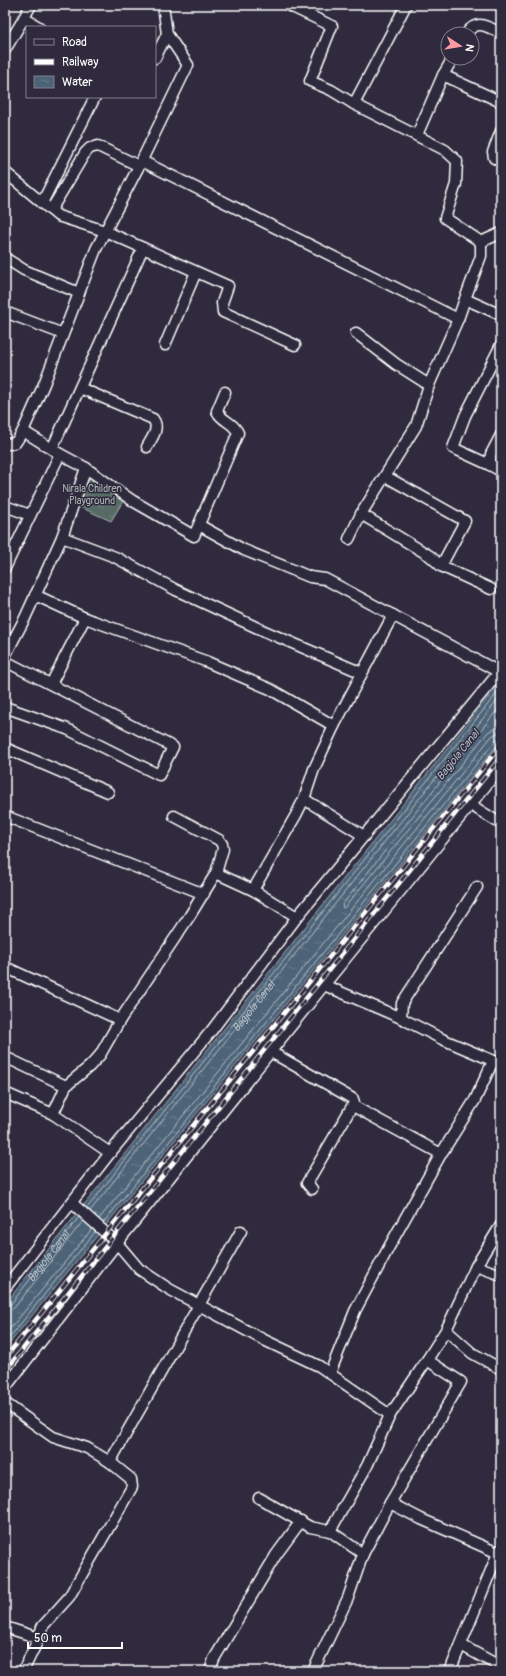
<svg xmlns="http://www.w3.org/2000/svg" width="506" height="1676" font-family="Pangolin,sans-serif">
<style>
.park{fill:url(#park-tufts);stroke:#abb5b2}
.water{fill:url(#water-ripples);stroke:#94a2ae}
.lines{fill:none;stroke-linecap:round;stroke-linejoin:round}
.shore{stroke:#b8c1c9;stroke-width:1}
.street-casing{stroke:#fff;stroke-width:13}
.street{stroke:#2f2a3d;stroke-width:10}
.rail-casing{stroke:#fff;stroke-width:4.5}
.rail{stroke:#2f2a3d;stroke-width:3;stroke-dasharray:9;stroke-linecap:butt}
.labels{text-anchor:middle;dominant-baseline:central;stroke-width:3;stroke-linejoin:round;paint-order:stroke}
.park-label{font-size:10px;fill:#abb5b2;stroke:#2f2a3d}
.water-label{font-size:11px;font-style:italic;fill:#afb9c2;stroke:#2f2a3d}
</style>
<defs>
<pattern id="park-tufts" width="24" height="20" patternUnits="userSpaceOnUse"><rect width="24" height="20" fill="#576b66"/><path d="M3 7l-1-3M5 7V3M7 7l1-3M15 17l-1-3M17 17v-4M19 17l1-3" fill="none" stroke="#70817d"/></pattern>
<pattern id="water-ripples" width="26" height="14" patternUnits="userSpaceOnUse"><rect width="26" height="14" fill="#4d6478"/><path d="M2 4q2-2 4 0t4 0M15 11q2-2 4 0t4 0" fill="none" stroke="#687b8c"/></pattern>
</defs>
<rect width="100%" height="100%" fill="#2f2a3d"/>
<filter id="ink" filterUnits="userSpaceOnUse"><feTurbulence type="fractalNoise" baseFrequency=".025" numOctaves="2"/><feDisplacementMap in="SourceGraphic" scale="8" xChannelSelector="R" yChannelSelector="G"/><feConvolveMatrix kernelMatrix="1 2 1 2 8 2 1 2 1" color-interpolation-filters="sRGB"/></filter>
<g filter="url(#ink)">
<polygon class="park" points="87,472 125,498 111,521 69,502"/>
<polygon class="water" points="501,681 501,740 5,1349 5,1304"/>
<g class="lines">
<g class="shore">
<polyline points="501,705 342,905 343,908 345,907 488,732 495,728 501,727"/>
<polyline points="87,1208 501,688"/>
<path id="s1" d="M90,1211L501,696"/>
<polyline points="99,1219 492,736 497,733 501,733"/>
<polyline points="103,1223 496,740 501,738"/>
<path id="s2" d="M5,1306L10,1305L79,1217"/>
<polyline points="5,1311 14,1308 83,1221"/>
<polyline points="5,1335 92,1229"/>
<polyline points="5,1343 95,1232"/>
</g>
<g class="street-casing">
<g id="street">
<polyline points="31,5 24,18 39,27"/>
<polyline points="288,5 332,26 310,81 331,90 354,104 445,150 457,161 456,184 445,218 481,242 481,256 465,299"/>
<path d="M466,34C477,18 487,27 501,33"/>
<polyline points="5,50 24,18"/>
<polyline points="155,58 167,34"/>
<polyline points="443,75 501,102"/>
<polyline points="354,104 406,5"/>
<polyline points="501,131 493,152 494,158 501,161"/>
<polyline points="417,135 443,75 453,58"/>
<polyline points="142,161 458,319"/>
<polyline points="5,172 58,216 105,231 228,286 222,303 223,312 295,345"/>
<polyline points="42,203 95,97"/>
<polyline points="51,210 85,153 90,148 98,146 139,166"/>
<polyline points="481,242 501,233"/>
<polyline points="5,258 24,270 79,293"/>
<polyline points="5,312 63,334"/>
<polyline points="356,333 396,364 429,385"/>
<polyline points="165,345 196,272"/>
<polyline points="501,345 465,416 453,448 490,465 491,454 501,435"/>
<path d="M80,388L153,419C160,428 152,438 147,447"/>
<path d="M23,431L60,454L86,468L133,501L194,536L238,433C234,422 221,421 217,411L225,392"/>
<polyline points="5,443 10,444 16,442 23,431 44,384 96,249 139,166 188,65 167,34 163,5"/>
<polyline points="52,449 143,248"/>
<polyline points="490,465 501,471"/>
<polyline points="385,476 465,521 441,566 491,589"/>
<polyline points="5,506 30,515"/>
<polyline points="361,514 430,556 441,566"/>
<polyline points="199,525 244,550 310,577 325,579 499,672"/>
<polyline points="62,537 115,557 176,590 262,630 362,673"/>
<polyline points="349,539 361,514 416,426 429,385 458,319 465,299 501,315"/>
<polyline points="5,568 60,454"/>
<polyline points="35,595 85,618 51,684"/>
<polyline points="85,618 205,661 270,689 334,726"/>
<polyline points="5,656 25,618 62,537 86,468"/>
<polyline points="5,661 173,747 159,775 67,729 5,707"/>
<polyline points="5,748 108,792"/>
<polyline points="304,799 364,836"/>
<polyline points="471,805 501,824"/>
<polyline points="5,816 204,894"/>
<polyline points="216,873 253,890 297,917"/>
<polyline points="477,887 402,1003 401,1018 442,1039 501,1064"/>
<polyline points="253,890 296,815 304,799 314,769 334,726 393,615"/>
<polyline points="5,967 120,1020"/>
<polyline points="324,985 501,767"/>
<polyline points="271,1052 353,1099 355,1107 441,1154"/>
<polyline points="5,1057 66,1086"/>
<polyline points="5,1093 53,1114 110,1153"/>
<polyline points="53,1114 66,1086 90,1066 100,1055 120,1020 189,917 216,873 223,849 222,844 219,840 174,816"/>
<polyline points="312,1189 307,1183 354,1103"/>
<polyline points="72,1203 117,1243 139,1269 169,1289 264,1340 319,1366 390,1415 367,1466 330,1531"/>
<polyline points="476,1266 501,1225"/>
<polyline points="5,1288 110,1153 212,1030 297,917 501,670"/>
<polyline points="446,1330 472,1353 501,1369"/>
<polyline points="330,1373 355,1311 389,1247 441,1154 475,1100 493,1061"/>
<polyline points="5,1388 117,1243 324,985 401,1018"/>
<polyline points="5,1403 53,1437 87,1448 110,1462 131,1479 132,1487 69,1597 42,1627 39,1638 23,1671"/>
<polyline points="390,1415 427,1360"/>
<polyline points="110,1462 241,1231"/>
<polyline points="259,1498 310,1527 330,1531 363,1554"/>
<polyline points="390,1503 461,1382 427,1360 446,1330 476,1266 501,1275"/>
<polyline points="5,1627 39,1638"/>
<polyline points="461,1645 501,1667"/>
<polyline points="210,1671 214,1659 276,1555 301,1521"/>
<polyline points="313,1671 348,1598 363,1554 390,1503 421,1519 498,1553"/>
<polyline points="450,1671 498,1553 501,1549"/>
</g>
</g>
<use href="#street" class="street"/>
<g class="rail-casing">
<g id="rail">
<polyline points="5,1358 501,745"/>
<polyline points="5,1371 501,757"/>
</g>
</g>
<use href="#rail" class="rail"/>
</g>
</g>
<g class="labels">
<g class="park-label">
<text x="92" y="489">Nirala Children<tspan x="92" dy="12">Playground</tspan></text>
</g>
<g class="water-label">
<text transform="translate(458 755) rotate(-51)">Bagjola Canal</text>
<text stroke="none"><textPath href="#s1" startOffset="262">Bagjola Canal</textPath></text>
<text stroke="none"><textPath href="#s2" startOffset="67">Bagjola Canal</textPath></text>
</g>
</g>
<rect width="506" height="1676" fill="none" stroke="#2f2a3d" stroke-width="20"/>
<rect x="10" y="10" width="486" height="1656" fill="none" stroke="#fff" stroke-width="1.5" filter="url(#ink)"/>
<rect x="26" y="26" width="130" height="72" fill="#2f2a3d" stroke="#827f8b"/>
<rect x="34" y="39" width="20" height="6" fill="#2f2a3d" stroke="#827f8b"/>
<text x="62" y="46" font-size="12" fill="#ffffff">Road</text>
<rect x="34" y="59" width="20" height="6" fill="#ffffff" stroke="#827f8b"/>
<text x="62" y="66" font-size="12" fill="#ffffff">Railway</text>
<rect x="34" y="76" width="20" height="12" fill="url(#water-ripples)" stroke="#827f8b"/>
<text x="62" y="86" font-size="12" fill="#ffffff">Water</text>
<g transform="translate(460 46) rotate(102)"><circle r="19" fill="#2f2a3d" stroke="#827f8b"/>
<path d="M0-3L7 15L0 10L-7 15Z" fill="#ff9aa2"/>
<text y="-6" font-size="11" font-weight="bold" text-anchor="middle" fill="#ffffff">N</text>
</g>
<path d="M28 1642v6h94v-6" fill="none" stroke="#ffffff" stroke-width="2"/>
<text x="34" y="1642" font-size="12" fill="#ffffff" stroke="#2f2a3d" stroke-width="3" paint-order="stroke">50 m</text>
</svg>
